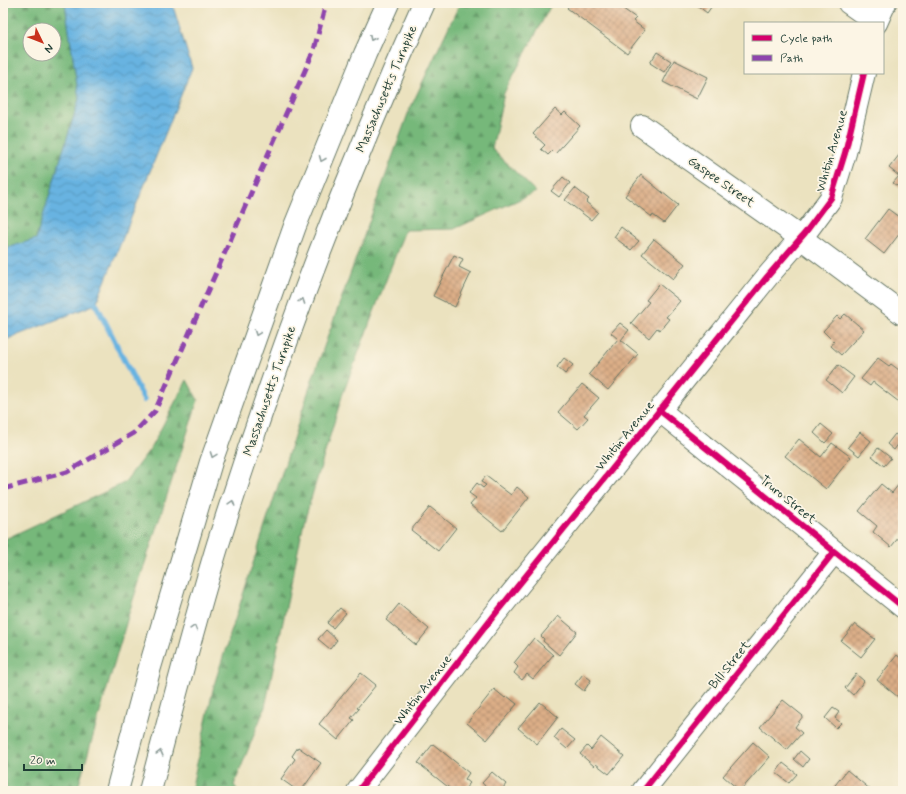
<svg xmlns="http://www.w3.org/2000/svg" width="906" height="794" font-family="Mynerve,sans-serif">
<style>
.forest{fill:url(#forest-firs);stroke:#4a7a57;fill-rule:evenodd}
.water{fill:url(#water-waves);stroke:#44788a}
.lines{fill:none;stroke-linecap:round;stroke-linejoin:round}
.stream{stroke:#68b3e1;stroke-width:6}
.building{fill:url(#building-cross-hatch)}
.minor-casing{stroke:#667765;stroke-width:24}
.highway-casing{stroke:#667765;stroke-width:24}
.minor{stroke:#fff;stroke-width:22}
.highway{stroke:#fff;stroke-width:22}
.quiet{stroke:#8e44ad;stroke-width:5;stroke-dasharray:10 5;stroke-linecap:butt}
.cycleway-casing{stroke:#fcf5e5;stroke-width:8}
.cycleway{stroke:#d6006c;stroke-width:6}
.oneway{stroke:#8f9e9a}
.labels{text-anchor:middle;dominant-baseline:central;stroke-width:3.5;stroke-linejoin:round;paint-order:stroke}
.street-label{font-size:13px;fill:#1f3d34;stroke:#fcf5e5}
</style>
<defs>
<pattern id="forest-firs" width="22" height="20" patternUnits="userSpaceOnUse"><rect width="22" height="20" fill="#76b87a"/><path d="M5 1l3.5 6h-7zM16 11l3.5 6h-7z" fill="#609765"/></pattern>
<pattern id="water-waves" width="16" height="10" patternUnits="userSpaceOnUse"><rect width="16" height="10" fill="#68b3e1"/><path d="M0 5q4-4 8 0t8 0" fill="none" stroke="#5593b7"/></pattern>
<pattern id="building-cross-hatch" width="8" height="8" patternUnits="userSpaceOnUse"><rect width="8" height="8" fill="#dcae87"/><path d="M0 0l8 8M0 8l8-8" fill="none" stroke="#b28f6f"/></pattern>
</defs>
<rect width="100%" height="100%" fill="#fcf5e5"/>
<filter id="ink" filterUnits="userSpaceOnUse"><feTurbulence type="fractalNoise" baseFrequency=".025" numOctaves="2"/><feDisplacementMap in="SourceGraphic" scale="8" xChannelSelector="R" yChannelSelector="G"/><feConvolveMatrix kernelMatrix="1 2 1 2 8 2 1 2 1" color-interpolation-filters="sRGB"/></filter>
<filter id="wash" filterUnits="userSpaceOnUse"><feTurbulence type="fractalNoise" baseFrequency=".012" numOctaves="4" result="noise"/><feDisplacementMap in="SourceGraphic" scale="16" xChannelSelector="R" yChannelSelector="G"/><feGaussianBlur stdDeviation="0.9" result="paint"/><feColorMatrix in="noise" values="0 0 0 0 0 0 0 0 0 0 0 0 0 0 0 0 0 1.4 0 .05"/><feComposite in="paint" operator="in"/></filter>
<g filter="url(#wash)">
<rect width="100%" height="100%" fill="#ebe2bf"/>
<g class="forest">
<path d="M3,3H65L79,99L36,239L3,249ZM30,30H54V54H30Z"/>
<polygon points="460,3 552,3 504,93 492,149 536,192 454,229 405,230 342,396 304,522 265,707 234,785 238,791 191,791 214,685 312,380 409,111"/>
<polygon points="187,380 198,400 132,603 77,791 3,791 3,540 124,483 150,449"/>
</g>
<polygon class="water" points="65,3 172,3 192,68 96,304 3,341 3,249 36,239 79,99"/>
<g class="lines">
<polyline class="stream" points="96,304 144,400"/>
</g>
<g id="blocks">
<g class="building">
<polygon points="571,3 609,3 617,9 619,6 636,18 633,21 645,30 627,53 567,8"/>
<polygon points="700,3 714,3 707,13 698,6"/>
<polygon points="657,52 671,61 664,72 650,63"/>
<polygon points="674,60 708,77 697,99 663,82"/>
<polygon points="555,109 562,115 565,112 580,126 555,154 552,151 548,155 541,149 545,145 533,134"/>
<polygon points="903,150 903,190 893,183 899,176 889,168"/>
<polygon points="641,175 678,205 664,223 653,215 652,217 625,196"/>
<polygon points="563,177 570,183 559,197 551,191"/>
<polygon points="575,188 589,199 586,202 598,212 591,220 565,200"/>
<polygon points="888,209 903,220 903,229 884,254 865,239"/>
<polygon points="621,227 639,241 631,250 614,237"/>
<polygon points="654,239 685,264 673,279 642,254"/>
<polygon points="454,255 463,259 459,267 471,273 455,307 433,296"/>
<polygon points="659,284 680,301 666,317 669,319 660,330 657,328 649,338 631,323 649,302 646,300"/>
<polygon points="845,314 864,330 841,355 831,346 834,342 823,331 837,316 840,319"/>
<polygon points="620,323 629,330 621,340 638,354 608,390 589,374 618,339 611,333"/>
<polygon points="564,358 573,365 565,374 557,367"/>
<polygon points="878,358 889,366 891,364 903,373 903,405 873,382 870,386 861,379"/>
<polygon points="838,365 854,377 842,393 826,380"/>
<polygon points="582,384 599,398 584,415 588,418 578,429 558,412"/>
<polygon points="821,424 833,434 825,443 814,433"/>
<polygon points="860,432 871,441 859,456 848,447"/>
<polygon points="895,434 902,439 894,450 887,444"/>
<polygon points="799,439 821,457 832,443 851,457 826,489 785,456"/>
<polygon points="878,448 891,458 884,466 872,456"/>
<polygon points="903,451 903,460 898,457"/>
<polygon points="486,476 511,495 517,487 529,497 502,531 470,505 476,498 469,493 477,483 483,488 486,485 481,482"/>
<polygon points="881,484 892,493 899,484 903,487 903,532 891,547 873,532 877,526 859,511"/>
<polygon points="430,507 456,528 438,551 411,530"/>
<polygon points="399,604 429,629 416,645 386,620"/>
<polygon points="340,608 346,613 333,628 327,623"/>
<polygon points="558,616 577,632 559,655 543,641 544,639 541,636"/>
<polygon points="855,624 875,639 861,657 841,641"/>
<polygon points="326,630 337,640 330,649 318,639"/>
<polygon points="534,638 553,655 533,679 527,674 522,680 514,673 518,667 514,663"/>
<polygon points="897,655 903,660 903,701 877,680"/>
<polygon points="361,673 376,685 357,708 359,709 351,718 354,720 338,740 319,724"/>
<polygon points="583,674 591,680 584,691 575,684"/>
<polygon points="856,674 864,681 853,695 845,688"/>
<polygon points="494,689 505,698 507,696 517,704 487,740 467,723"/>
<polygon points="783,700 803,716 795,727 802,733 787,750 760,727"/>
<polygon points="540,702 558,717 537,744 518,728"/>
<polygon points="833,708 839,712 835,718 841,723 836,728 825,718"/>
<polygon points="561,729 575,740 567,749 554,738"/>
<polygon points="601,737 624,756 609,774 596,764 594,766 580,754 587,746 591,750"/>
<polygon points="753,742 770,757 740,791 723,776"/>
<polygon points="433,744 469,773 465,779 470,783 463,791 459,791 457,789 455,791 453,791 418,763"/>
<polygon points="298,747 321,763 301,791 298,791 281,779 295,759 292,756"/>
<polygon points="800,751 809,759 803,767 794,759"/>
<polygon points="783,763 797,774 789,783 776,773"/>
<polygon points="847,770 872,791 834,791 832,789"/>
<polygon points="492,772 506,784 501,791 491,791 482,783"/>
</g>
</g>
</g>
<g filter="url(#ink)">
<use href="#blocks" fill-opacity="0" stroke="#667765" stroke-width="1"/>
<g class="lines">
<g class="minor-casing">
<g id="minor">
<polyline points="849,3 876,22"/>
<polyline points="876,23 885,3"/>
<polyline points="642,126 801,238 903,314"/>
<polyline points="659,410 903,607"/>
<polyline points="358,791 496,613 767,277 805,233 831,198 845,153 864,73"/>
<polyline points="643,791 834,552"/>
</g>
</g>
<g class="highway-casing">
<g id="highway">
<polyline points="117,791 150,667 211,462 295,226 365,54 388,3"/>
<path d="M150,791C172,708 193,626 218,544C276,360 344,179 424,3"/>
</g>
</g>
<use href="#minor" class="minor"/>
<use href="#highway" class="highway"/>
<polyline class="quiet" points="3,489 67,472 134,433 155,411 314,50 325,7 325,3"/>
<g class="cycleway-casing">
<g id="cycleway">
<polyline points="659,410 903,607"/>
<polyline points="358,791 496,613 767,277 805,233 831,198 845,153 864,73"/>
<polyline points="643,791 834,552"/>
</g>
</g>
<use href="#cycleway" class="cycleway"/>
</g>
<defs><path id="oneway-chevron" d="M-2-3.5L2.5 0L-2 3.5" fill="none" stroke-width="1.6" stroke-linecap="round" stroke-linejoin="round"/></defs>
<g class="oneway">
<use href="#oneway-chevron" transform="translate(372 38) rotate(115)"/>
<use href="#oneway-chevron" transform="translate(322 159) rotate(112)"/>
<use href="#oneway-chevron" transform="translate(302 301) rotate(-70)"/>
<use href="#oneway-chevron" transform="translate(257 333) rotate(110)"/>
<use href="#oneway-chevron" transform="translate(213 455) rotate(110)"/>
<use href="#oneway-chevron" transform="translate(232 503) rotate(-72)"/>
<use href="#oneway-chevron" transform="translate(194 628) rotate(-73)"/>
<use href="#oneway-chevron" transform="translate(160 753) rotate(-75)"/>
</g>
</g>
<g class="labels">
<g class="street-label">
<text transform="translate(387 89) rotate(-67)">Massachusetts Turnpike</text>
<text transform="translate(832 151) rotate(-74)">Whitin Avenue</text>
<text transform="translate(721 182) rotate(35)">Gaspee Street</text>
<text transform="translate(270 391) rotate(-71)">Massachusetts Turnpike</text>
<text transform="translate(625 436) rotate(-51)">Whitin Avenue</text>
<text transform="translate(788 500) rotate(39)">Truro Street</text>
<text transform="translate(730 665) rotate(-51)">Bill Street</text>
<text transform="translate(423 690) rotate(-52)">Whitin Avenue</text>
</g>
</g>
<rect width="906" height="794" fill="none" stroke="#fcf5e5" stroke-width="16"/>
<rect x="744" y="22" width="140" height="52" fill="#fcf5e5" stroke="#a4ab9e"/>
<rect x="752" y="35" width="20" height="6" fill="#d6006c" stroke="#a4ab9e"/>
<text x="780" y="42" font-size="12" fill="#1f3d34">Cycle path</text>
<rect x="752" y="55" width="20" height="6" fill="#8e44ad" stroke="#a4ab9e"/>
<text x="780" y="62" font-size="12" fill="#1f3d34">Path</text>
<g transform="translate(42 42) rotate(133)"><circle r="19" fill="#fcf5e5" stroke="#a4ab9e"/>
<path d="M0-3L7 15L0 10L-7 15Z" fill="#c8321e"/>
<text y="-6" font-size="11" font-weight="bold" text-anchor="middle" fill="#1f3d34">N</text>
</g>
<path d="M24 764v6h58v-6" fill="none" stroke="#1f3d34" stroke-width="2"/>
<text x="30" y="764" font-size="12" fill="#1f3d34" stroke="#fcf5e5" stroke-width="3" paint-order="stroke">20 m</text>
</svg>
